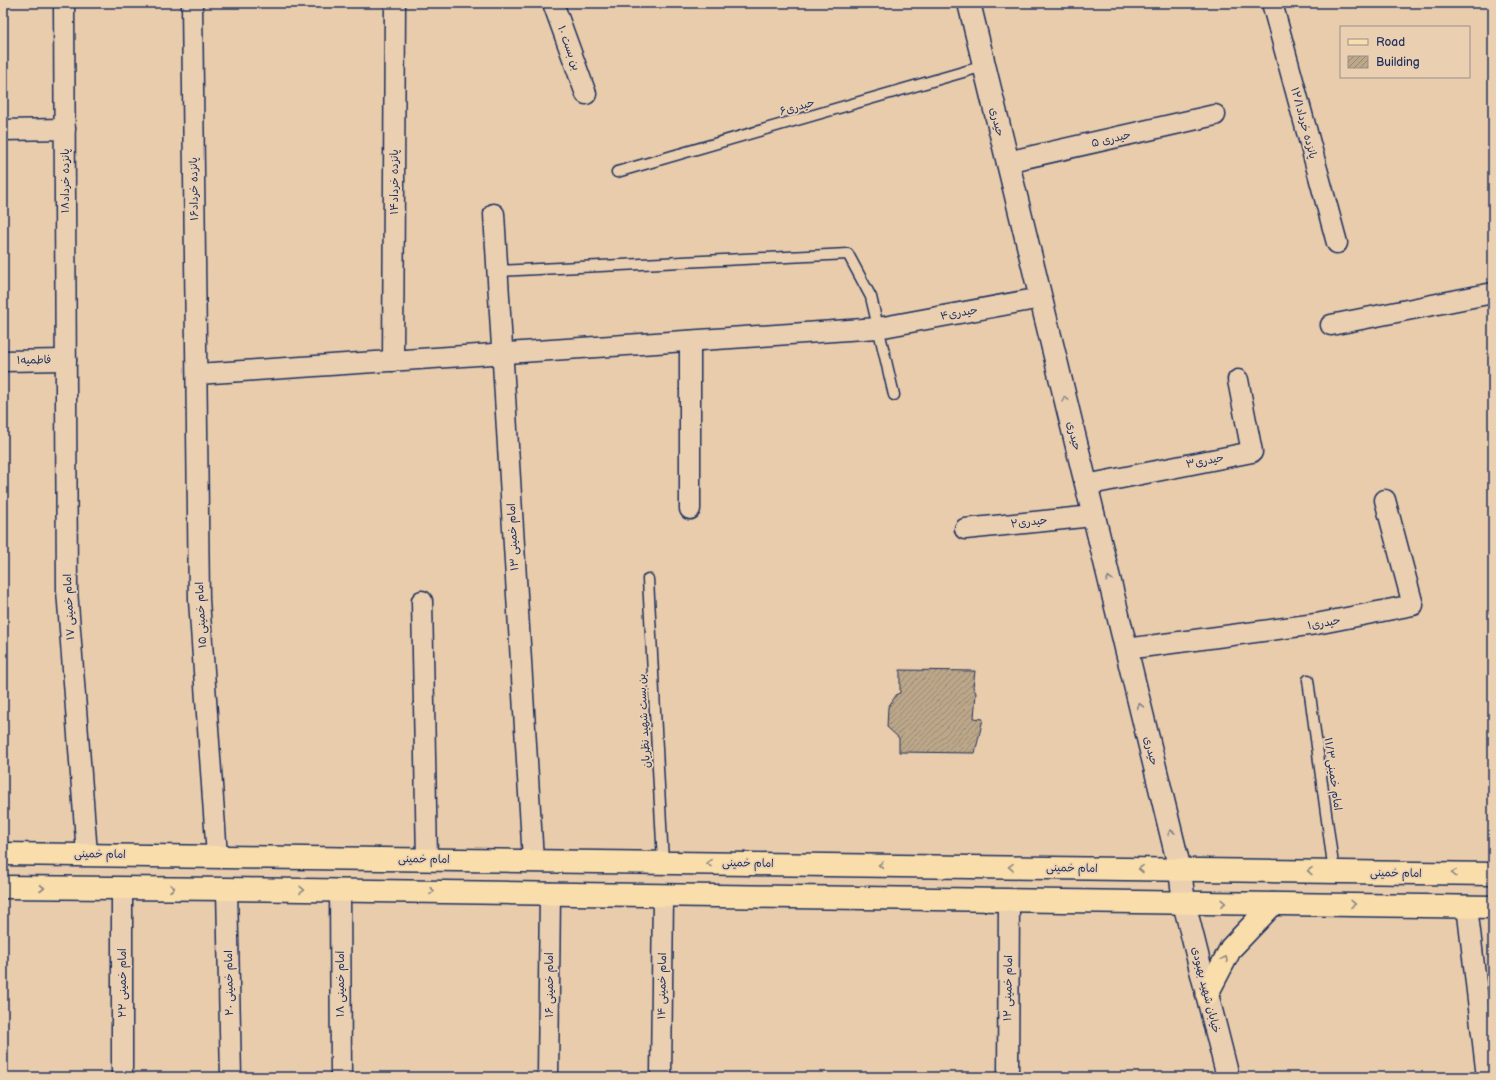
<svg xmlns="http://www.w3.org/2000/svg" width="1496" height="1080" font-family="'Balsamiq Sans','Playpen Sans Arabic',sans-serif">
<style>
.building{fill:url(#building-hatch);stroke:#1b2f5e}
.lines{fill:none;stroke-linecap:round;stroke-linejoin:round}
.lane-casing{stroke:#1b2f5e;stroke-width:13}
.street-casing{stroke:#1b2f5e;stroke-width:23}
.secondary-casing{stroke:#1b2f5e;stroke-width:25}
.primary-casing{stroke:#1b2f5e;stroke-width:25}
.lane{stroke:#eacfb1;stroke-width:10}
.street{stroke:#eacfb1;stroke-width:20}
.secondary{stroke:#eacfb1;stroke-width:22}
.primary{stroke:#f9ddab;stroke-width:22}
.oneway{stroke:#827f88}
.oneway2{stroke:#8a8684}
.labels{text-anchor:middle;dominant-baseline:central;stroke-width:3.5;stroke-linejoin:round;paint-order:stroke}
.street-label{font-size:11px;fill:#1b2f5e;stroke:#eacfb1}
</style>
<defs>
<pattern id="building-hatch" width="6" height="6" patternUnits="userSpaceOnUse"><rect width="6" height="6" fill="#bca789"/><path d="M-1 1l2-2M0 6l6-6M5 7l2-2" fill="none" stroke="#988873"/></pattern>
</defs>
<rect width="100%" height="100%" fill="#e8ccab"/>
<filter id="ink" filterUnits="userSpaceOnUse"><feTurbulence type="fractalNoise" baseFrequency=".025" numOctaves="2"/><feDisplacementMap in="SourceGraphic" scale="8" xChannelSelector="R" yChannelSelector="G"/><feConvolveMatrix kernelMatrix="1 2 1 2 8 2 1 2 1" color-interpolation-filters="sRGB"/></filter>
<g filter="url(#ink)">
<polygon class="building" points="900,670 975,671 973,687 976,693 974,718 983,719 975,753 899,752 899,738 887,727 888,707 897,694 900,693"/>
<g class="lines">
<g class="lane-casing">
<g id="lane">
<polyline points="617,172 984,66"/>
<polyline points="497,271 848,254 871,297 894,395"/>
<polyline points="648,579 663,862"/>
<polyline points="1308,680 1334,872"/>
</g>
</g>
<g class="street-casing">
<g id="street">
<polyline points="64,3 67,590 87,854"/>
<polyline points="192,3 199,600 217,856"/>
<polyline points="553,3 586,94"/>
<polyline points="1272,3 1337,243"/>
<polyline points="3,130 65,129"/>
<polyline points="1007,162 1215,115"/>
<polyline points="494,214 533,860"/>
<polyline points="1331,325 1493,293"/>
<polyline points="690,341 690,509"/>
<polyline points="3,361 66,360"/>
<polyline points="393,361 395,3"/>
<polyline points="197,374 878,328 1041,298"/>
<polyline points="1086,485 1252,452 1238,380"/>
<polyline points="965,529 1093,516"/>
<polyline points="422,601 427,859"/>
<polyline points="1126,649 1316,624 1413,605 1385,500"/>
<polyline points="227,889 231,1077"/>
<polyline points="340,890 341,1077"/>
<polyline points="1467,906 1487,1077"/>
<polyline points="122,1077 122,888"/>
<polyline points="548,1077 550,893"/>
<polyline points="661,1077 663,895"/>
<polyline points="1008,1077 1009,900"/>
</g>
</g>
<g class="secondary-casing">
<polyline id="secondary" points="969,3 1180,870 1184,903 1228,1077"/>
</g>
<g class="primary-casing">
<g id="primary">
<polyline points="3,854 1493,874"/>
<polyline points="3,887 227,889 1493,907"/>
<polyline points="1207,994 1231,948 1273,904"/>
</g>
</g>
<use href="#lane" class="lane"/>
<use href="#street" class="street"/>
<use href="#secondary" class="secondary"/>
<use href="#primary" class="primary"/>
</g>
<defs><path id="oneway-chevron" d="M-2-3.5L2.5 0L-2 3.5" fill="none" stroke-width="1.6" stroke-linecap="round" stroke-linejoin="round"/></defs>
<g class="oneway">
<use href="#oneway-chevron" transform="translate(1065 399) rotate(-104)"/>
<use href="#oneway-chevron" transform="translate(1109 579) rotate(-104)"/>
<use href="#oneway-chevron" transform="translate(1140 706) rotate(-104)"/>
<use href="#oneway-chevron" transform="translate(1171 832) rotate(-104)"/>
</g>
<g class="oneway2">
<use href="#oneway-chevron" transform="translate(709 863) rotate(-179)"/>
<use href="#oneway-chevron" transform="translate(881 865) rotate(-179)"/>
<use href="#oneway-chevron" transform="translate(1011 867) rotate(-179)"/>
<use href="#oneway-chevron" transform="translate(1141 869) rotate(-179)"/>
<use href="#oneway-chevron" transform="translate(1310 871) rotate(-179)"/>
<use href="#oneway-chevron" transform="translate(1454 873) rotate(-179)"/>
<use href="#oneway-chevron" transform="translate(42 888)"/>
<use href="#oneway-chevron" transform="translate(172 888)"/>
<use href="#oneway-chevron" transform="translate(302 890) rotate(1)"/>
<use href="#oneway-chevron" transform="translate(432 891) rotate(1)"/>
<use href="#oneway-chevron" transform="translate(1223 903) rotate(1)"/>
<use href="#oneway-chevron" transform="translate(1353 904) rotate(1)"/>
<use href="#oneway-chevron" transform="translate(1225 959) rotate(-62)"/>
</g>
</g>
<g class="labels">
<g class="street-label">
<text transform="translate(569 48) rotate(70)">بن بست ۱۰</text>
<text transform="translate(797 107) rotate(-16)">حیدری۶</text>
<text transform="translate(997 122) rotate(76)">حیدری</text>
<text transform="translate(1304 123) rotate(75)">پانزده خرداد۱۲/۱</text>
<text transform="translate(1111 139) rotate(-13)">حیدری ۵</text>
<text transform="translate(65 181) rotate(-90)">پانزده خرداد۱۸</text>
<text transform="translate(394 182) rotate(-90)">پانزده خرداد۱۴</text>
<text transform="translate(194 189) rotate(-91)">پانزده خرداد۱۶</text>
<text transform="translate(959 313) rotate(-10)">حیدری۴</text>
<text transform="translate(34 360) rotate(-1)">فاطمیه۱</text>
<text transform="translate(1074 436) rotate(76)">حیدری</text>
<text transform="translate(1205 461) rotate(-11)">حیدری۳</text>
<text transform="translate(1029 522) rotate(-6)">حیدری۲</text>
<text transform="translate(513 537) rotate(-93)">امام خمینی ۱۳</text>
<text transform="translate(69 607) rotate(-93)">امام خمینی ۱۷</text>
<text transform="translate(201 615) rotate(-93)">امام خمینی ۱۵</text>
<text transform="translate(1324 623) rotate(-10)">حیدری۱</text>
<text transform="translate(644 721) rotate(-93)">بن بست شهید نظریان</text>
<text transform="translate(1151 751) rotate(76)">حیدری</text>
<text transform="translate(1333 774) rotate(82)">امام خمینی۱۱/۳</text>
<text transform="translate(100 854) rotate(1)">امام خمینی</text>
<text transform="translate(424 859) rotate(1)">امام خمینی</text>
<text transform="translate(748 863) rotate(1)">امام خمینی</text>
<text transform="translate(1072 868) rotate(1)">امام خمینی</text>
<text transform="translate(1396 873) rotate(1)">امام خمینی</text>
<text transform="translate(122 983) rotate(-90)">امام خمینی ۲۲</text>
<text transform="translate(229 983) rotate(-91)">امام خمینی ۲۰</text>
<text transform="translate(340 984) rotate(-90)">امام خمینی ۱۸</text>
<text transform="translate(549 985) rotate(-90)">امام خمینی ۱۶</text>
<text transform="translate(662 986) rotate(-89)">امام خمینی ۱۴</text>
<text transform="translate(1008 988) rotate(-89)">امام خمینی ۱۲</text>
<text transform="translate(1206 990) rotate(76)">خیابان شهید بهبودی</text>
</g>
</g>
<rect width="1496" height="1080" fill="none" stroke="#eacfb1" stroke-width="16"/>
<rect x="8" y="8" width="1480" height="1064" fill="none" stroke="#1b2f5e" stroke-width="1.5" filter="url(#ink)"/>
<rect x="1340" y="26" width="130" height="52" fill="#eacfb1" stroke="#978f90"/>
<rect x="1348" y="39" width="20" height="6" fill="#f9ddab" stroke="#978f90"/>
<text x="1376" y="46" font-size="12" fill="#1b2f5e">Road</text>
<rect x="1348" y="56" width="20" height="12" fill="url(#building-hatch)" stroke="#978f90"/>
<text x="1376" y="66" font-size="12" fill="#1b2f5e">Building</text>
</svg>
